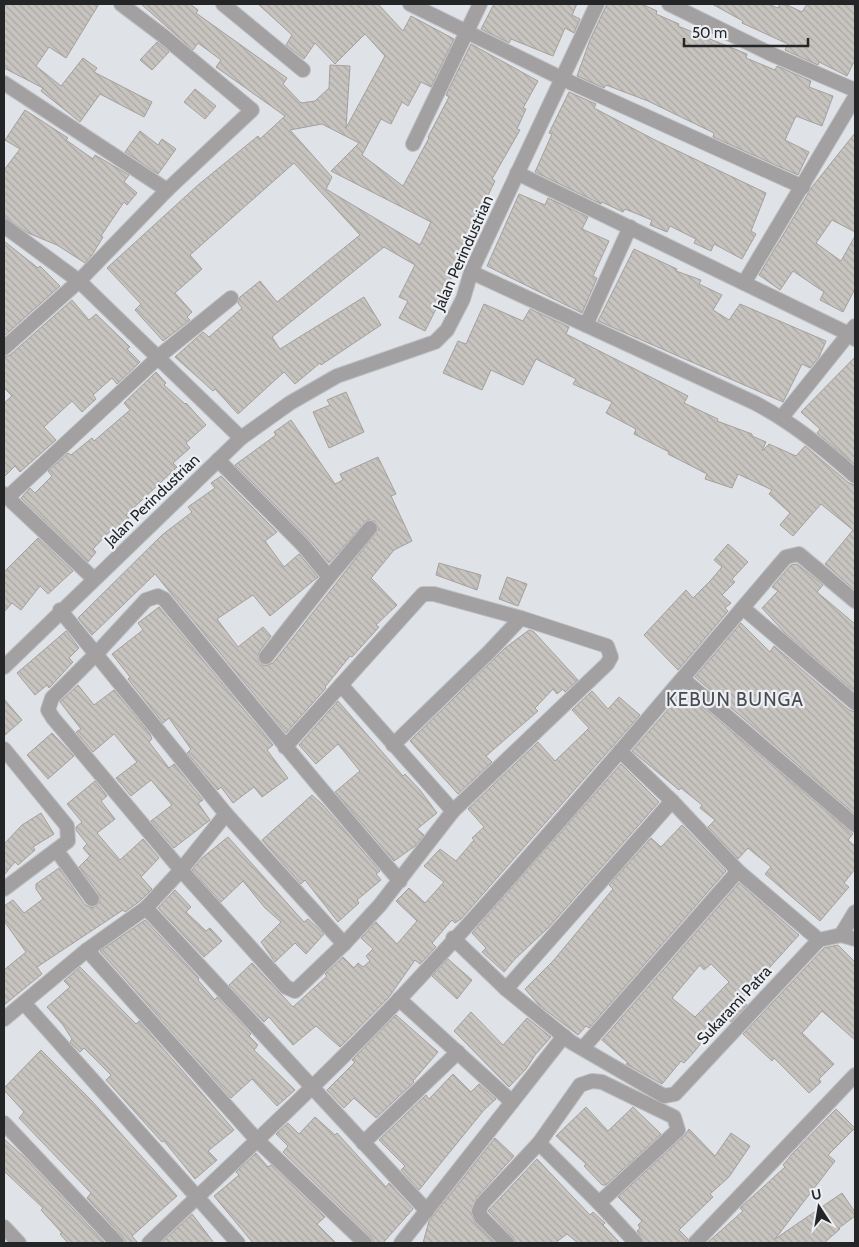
<svg xmlns="http://www.w3.org/2000/svg" width="859" height="1247" font-family="Cabin,sans-serif">
<style>
.building{fill:url(#building-back-hatch);stroke:#a4a09d;fill-rule:evenodd}
.lines{fill:none;stroke-linecap:round;stroke-linejoin:round}
.minor-casing{stroke:#bdc0c4;stroke-width:16}
.minor{stroke:#a2a0a0;stroke-width:14}
.labels{text-anchor:middle;dominant-baseline:central;stroke-width:4.5;stroke-linejoin:round;paint-order:stroke}
.street-label{font-size:16px;fill:#242527;stroke:#eceff4}
.quarter-label{font-size:19px;letter-spacing:1px;fill:#494b4f;stroke:#eceff4}
</style>
<defs>
<pattern id="building-back-hatch" width="6" height="6" patternUnits="userSpaceOnUse" patternTransform="scale(1.25)"><rect width="6" height="6" fill="#c7c3bf"/><path d="M-1 5l2 2M0 0l6 6M5-1l2 2" fill="none" stroke="#aba7a4"/></pattern>
</defs>
<rect width="100%" height="100%" fill="#dfe2e7"/>
<g class="building">
<polygon points="4,4 99,4 66,58 49,47 36,66 61,86 83,58 97,68 94,72 152,102 144,117 100,94 80,122 41,91 43,88 4,68"/>
<path d="M141,4H190L198,10L196,13L287,78L283,84L301,103L315,101L329,88L330,65L350,66L346,128L385,56L365,34L335,64L315,43L304,59L286,45L292,35L258,4H378L403,31L411,16L454,39L431,87L421,82L408,106L402,102L391,124L381,119L362,155L403,186L429,138L428,137L449,97L446,95L471,44L538,81L523,108L526,109L517,129L520,130L492,179L495,181L452,269L455,271L425,331L399,318L408,301L399,297L415,265L384,247L272,337L280,349L364,297L381,325L321,365L320,363L295,384L284,372L238,414L215,389L213,391L175,357L203,332L209,337L242,308L238,303L240,297L260,281L277,302L360,235L294,163L190,255L202,269L175,293L192,312L187,317L190,320L163,341L135,310L141,304L107,268L198,185L258,136L260,139L285,116L216,67L221,60L198,43L193,50ZM322,124L359,143L331,171L431,222L420,245L326,189L332,177L290,130Z"/>
<polygon points="494,4 577,4 572,15 580,19 574,33 565,28 553,56 511,39 509,43 481,29"/>
<polygon points="607,4 642,4 657,11 656,14 679,24 678,26 747,54 746,58 775,70 777,66 811,81 809,87 833,96 822,126 796,116 785,140 809,152 798,175 713,137 714,133 648,101 606,85 604,88 577,76 590,40"/>
<polygon points="712,4 768,4 778,8 780,4 785,4 802,12 807,4 855,4 855,60 847,76 819,62 818,65 785,50 788,44 742,23 743,21"/>
<polygon points="157,42 169,52 152,70 140,60"/>
<polygon points="195,89 216,106 205,119 184,102"/>
<polygon points="569,92 596,104 594,108 655,140 766,193 751,231 756,234 742,259 714,244 711,251 694,243 696,239 670,226 667,232 650,225 652,220 625,209 623,212 602,202 601,204 535,172 552,134 549,133"/>
<polygon points="25,110 68,138 66,140 93,159 95,155 129,175 124,182 137,193 127,205 124,202 101,236 103,237 92,255 85,263 57,245 28,233 4,217 4,170 20,149 5,140"/>
<polygon points="140,131 158,145 162,139 176,149 158,174 125,152"/>
<polygon points="855,133 855,232 832,220 816,243 841,261 855,236 855,289 843,312 820,300 824,292 793,271 780,290 759,275 812,187"/>
<polygon points="519,194 545,205 548,198 588,217 582,229 609,241 593,276 597,278 582,313 487,266"/>
<polygon points="4,241 38,268 40,266 60,286 4,336"/>
<polygon points="634,249 677,269 676,271 701,280 699,284 722,295 713,310 729,320 740,304 826,341 819,357 810,368 802,364 783,402 598,321"/>
<polygon points="72,300 89,320 96,314 130,347 127,349 140,362 117,384 112,378 93,395 96,399 82,412 72,401 44,427 56,440 20,472 15,466 4,477 4,403 12,396 4,388 4,357 10,355"/>
<polygon points="484,304 523,321 530,309 569,327 566,334 688,396 684,403 718,419 717,421 752,434 752,436 766,442 762,451 769,444 796,456 805,446 849,483 855,485 855,590 825,564 853,530 821,504 793,536 780,525 790,513 769,494 772,490 738,474 732,488 705,479 707,474 668,454 669,452 634,434 636,429 606,413 612,402 573,384 576,379 536,359 523,385 491,370 482,390 443,373 458,341 466,344"/>
<polygon points="855,357 855,465 817,433 820,429 801,412"/>
<polygon points="156,372 166,383 164,385 185,404 186,403 206,425 186,443 190,448 173,463 177,467 126,515 129,518 115,531 113,528 93,549 96,552 88,562 21,498 30,488 35,493 52,476 48,471 68,453 71,455 92,438 94,441 130,410 124,403"/>
<polygon points="346,392 364,432 329,448 313,412 330,405 327,400"/>
<polygon points="291,420 335,484 343,480 340,474 378,457 396,494 391,496 412,541 394,550 371,578 397,605 376,625 379,627 352,657 350,656 325,687 326,688 286,733 155,574 92,635 78,618 162,535 192,512 188,507 215,488 211,483 221,476 277,532 265,541 284,567 299,554 318,577 270,616 253,595 217,619 238,647 263,627 271,636 259,652 258,660 264,666 273,663 379,529 375,521 367,520 329,563 308,538 235,465 276,435 274,432"/>
<polygon points="38,538 73,571 48,594 40,586 21,610 12,603 4,612 4,572"/>
<polygon points="728,544 748,562 732,579 735,582 722,595 731,603 725,608 728,611 678,670 644,635 686,590 693,598 711,580 722,567 714,560"/>
<polygon points="439,563 481,575 477,590 436,575"/>
<polygon points="797,564 823,585 817,592 855,624 855,692 785,633 762,608 778,591 772,587 791,565"/>
<polygon points="507,577 527,584 518,606 499,599"/>
<polygon points="159,607 273,745 267,750 288,778 262,797 254,787 233,803 221,787 218,790 187,753 191,749 169,718 163,723 128,679 130,677 112,654 143,630 138,623"/>
<polygon points="741,623 770,652 774,646 849,710 855,712 855,814 695,677"/>
<polygon points="529,630 534,632 578,680 565,692 563,689 557,694 553,689 535,708 538,711 486,756 492,762 458,794 410,741 505,648"/>
<polygon points="66,631 79,648 69,658 73,662 49,688 47,685 35,695 17,673"/>
<polygon points="78,685 94,705 114,690 150,734 152,739 149,742 169,768 174,764 203,800 198,803 210,820 174,848 151,821 172,805 151,780 131,796 116,778 137,762 114,734 93,752 76,732 81,729 60,702"/>
<polygon points="592,691 608,709 619,697 640,715 461,919 455,923 452,920 432,943 436,947 420,964 415,960 389,997 340,1047 316,1026 293,1045 269,1017 264,1022 229,985 252,963 293,1007 327,976 325,974 343,957 354,968 358,963 363,967 370,961 366,956 373,949 361,938 376,922 397,944 417,921 396,901 409,888 425,903 444,882 424,866 440,849 456,861 474,840 472,838 484,827 468,809 538,742 555,761 584,733 589,728 572,710"/>
<polygon points="684,691 853,834 848,840 855,846 855,869 844,883 849,887 820,921 765,874 771,867 748,848 738,859 708,827 715,820 700,808 702,805 681,788 679,790 632,751"/>
<polygon points="4,699 22,720 4,736"/>
<polygon points="338,701 403,776 405,774 420,790 437,813 417,829 424,835 415,846 394,861 335,792 360,771 338,744 316,764 299,745"/>
<polygon points="52,733 74,756 48,779 27,755"/>
<polygon points="621,764 659,802 548,928 515,959 504,972 482,952 486,948 472,933"/>
<polygon points="95,781 107,796 101,801 115,819 97,833 120,860 143,839 159,858 141,877 152,889 140,901 125,912 123,910 37,967 42,974 4,1005 4,970 26,952 4,921 4,906 13,900 24,913 43,899 36,889 36,884 59,868 85,905 93,908 100,902 99,894 79,867 90,856 83,848 87,844 76,830 76,827 82,822 67,804"/>
<polygon points="312,795 322,804 380,871 376,874 381,880 357,900 359,903 338,922 305,880 301,884 262,840"/>
<polygon points="41,813 54,834 33,847 35,850 18,865 15,862 4,875 4,844 22,825"/>
<polygon points="682,825 726,871 589,1028 586,1026 578,1035 539,1005 525,989 553,961 613,889 609,885 651,838 661,847"/>
<polygon points="228,837 304,922 308,919 324,934 306,954 295,943 275,962 261,942 281,922 265,908 243,881 221,902 192,870 202,858"/>
<path d="M739,883L799,935L741,999L747,1005L731,1022L727,1018L716,1030L713,1027L695,1051L684,1063L681,1061L662,1084L626,1064L628,1063L602,1040ZM711,964L729,982L695,1017L672,998L700,965L704,970Z"/>
<polygon points="175,890 191,907 186,912 206,931 210,928 222,941 204,957 158,908"/>
<polygon points="145,920 199,978 198,980 215,1000 217,997 251,1034 249,1036 258,1045 254,1050 295,1090 277,1106 252,1079 231,1098 100,951"/>
<polygon points="838,945 855,962 855,1040 822,1011 802,1033 834,1064 819,1079 821,1082 809,1093 774,1058 772,1061 743,1034 824,948"/>
<polygon points="448,959 472,980 457,999 432,976"/>
<polygon points="80,967 136,1024 139,1021 234,1130 208,1151 217,1160 195,1179 164,1141 162,1142 106,1080 111,1075 84,1048 80,1052 70,1042 72,1039 63,1025 47,1007 70,987 64,981"/>
<polygon points="471,1012 503,1045 527,1018 551,1037 535,1055 526,1069 509,1087 454,1031"/>
<polygon points="396,1015 438,1052 413,1081 414,1082 376,1118 354,1098 344,1108 327,1090 355,1062 352,1060"/>
<polygon points="41,1050 90,1099 177,1196 132,1236 138,1243 126,1243 123,1237 87,1198 91,1193 19,1118 24,1112 4,1090 4,1088"/>
<polygon points="453,1074 471,1092 479,1084 496,1099 484,1110 419,1190 401,1170 405,1166 379,1140 426,1095 429,1099"/>
<polygon points="586,1107 608,1131 633,1107 661,1134 606,1185 602,1185 584,1166 586,1164 556,1136"/>
<polygon points="836,1109 855,1128 828,1155 835,1161 775,1239 842,1193 855,1212 855,1216 839,1228 840,1229 824,1243 707,1243 743,1211 740,1208 785,1167 783,1165 793,1153"/>
<polygon points="315,1117 335,1135 337,1133 386,1187 389,1183 413,1209 383,1243 374,1243 371,1237 283,1152 288,1146 276,1134 288,1123 299,1134"/>
<polygon points="689,1129 715,1156 731,1133 750,1146 729,1177 710,1194 713,1197 679,1230 688,1239 686,1243 645,1243 637,1231 640,1228 638,1225 642,1221 618,1197 684,1136"/>
<polygon points="495,1138 514,1156 476,1198 471,1213 475,1223 495,1243 423,1243 429,1221"/>
<polygon points="4,1139 25,1158 105,1243 68,1243 60,1234 62,1233 41,1210 43,1208 4,1171"/>
<polygon points="256,1153 268,1167 271,1165 325,1217 317,1224 336,1243 253,1243 214,1196 239,1175 236,1172"/>
<polygon points="537,1159 590,1215 593,1212 605,1223 603,1225 620,1243 578,1243 567,1234 555,1243 516,1243 513,1237 488,1211"/>
<polygon points="192,1214 214,1243 161,1243 190,1216"/>
</g>
<g class="lines">
<g class="minor-casing">
<g id="minor">
<polyline points="223,4 303,70"/>
<polyline points="410,4 563,79 803,187"/>
<polyline points="669,4 771,54 855,90"/>
<polyline points="4,83 167,190"/>
<polyline points="413,144 480,4"/>
<polyline points="517,173 849,334 855,339"/>
<polyline points="4,226 79,281 241,438"/>
<path d="M471,272L755,403C793,423 823,448 855,476"/>
<polyline points="744,283 855,97"/>
<polyline points="586,325 630,227"/>
<polyline points="4,348 79,281 167,190 252,110 162,35 121,4"/>
<polyline points="782,417 855,326"/>
<polyline points="218,460 302,544 329,577 266,657"/>
<polyline points="4,494 94,579"/>
<polyline points="8,497 163,353 231,298"/>
<polyline points="329,577 370,528"/>
<polyline points="743,608 855,703"/>
<polyline points="60,610 226,814 344,944"/>
<polyline points="4,667 241,438 290,403 337,376 435,342 447,330 463,299 471,272 597,4"/>
<polyline points="683,679 855,825"/>
<polyline points="341,685 453,811"/>
<polyline points="393,745 489,652 521,618"/>
<path d="M285,747L423,594H434L521,618L607,646L611,657L607,664L453,811L380,905L344,944L295,991L286,987L181,870L53,718L48,710L52,698L96,654L146,600L158,596L164,599C242,694 319,788 400,881"/>
<polyline points="4,749 67,826 68,841 4,889"/>
<polyline points="620,751 672,801 738,871 819,940 841,935 855,939"/>
<polyline points="57,851 92,899"/>
<polyline points="146,908 427,1211"/>
<polyline points="841,935 855,912"/>
<polyline points="453,938 506,989 571,1042 664,1096 675,1094 819,940"/>
<polyline points="87,950 257,1140 365,1243"/>
<polyline points="506,989 672,801"/>
<polyline points="399,999 512,1102"/>
<polyline points="24,1003 238,1243"/>
<polyline points="4,1019 87,950 146,908 181,870 226,814"/>
<polyline points="583,1048 738,871"/>
<polyline points="4,1123 117,1243"/>
<polyline points="363,1143 458,1052"/>
<polyline points="539,1143 599,1203 636,1243"/>
<polyline points="4,1227 19,1243"/>
<path d="M149,1243C241,1155 335,1069 421,976C547,840 666,697 786,557L799,554L855,601"/>
<polyline points="401,1243 564,1036"/>
<polyline points="507,1243 481,1217 479,1211 482,1204 539,1143 580,1085 592,1081 602,1082 674,1117 678,1130 599,1203"/>
<polyline points="695,1243 855,1075"/>
</g>
</g>
<use href="#minor" class="minor"/>
</g>
<g class="labels">
<g class="street-label">
<text transform="translate(463 253) rotate(-66)">Jalan Perindustrian</text>
<text transform="translate(152 500) rotate(-44)">Jalan Perindustrian</text>
<text transform="translate(734 1005) rotate(-47)">Sukarami Patra</text>
</g>
<g class="quarter-label">
<text x="735" y="699">KEBUN BUNGA</text>
</g>
</g>
<rect width="859" height="1247" fill="none" stroke="#242527" stroke-width="10"/>
<g transform="translate(819 1207) rotate(348)" stroke="#eceff4" stroke-width="4" paint-order="stroke">
<path d="M0-4L9 19L0 12L-9 19Z" fill="#242527"/>
<text y="-8" font-size="14" font-weight="bold" text-anchor="middle" fill="#242527">U</text>
</g>
<path d="M684 38v8h124v-8" fill="none" stroke="#242527" stroke-width="2.5"/>
<text x="692" y="38" font-size="15" fill="#242527" stroke="#eceff4" stroke-width="4" paint-order="stroke">50 m</text>
</svg>
